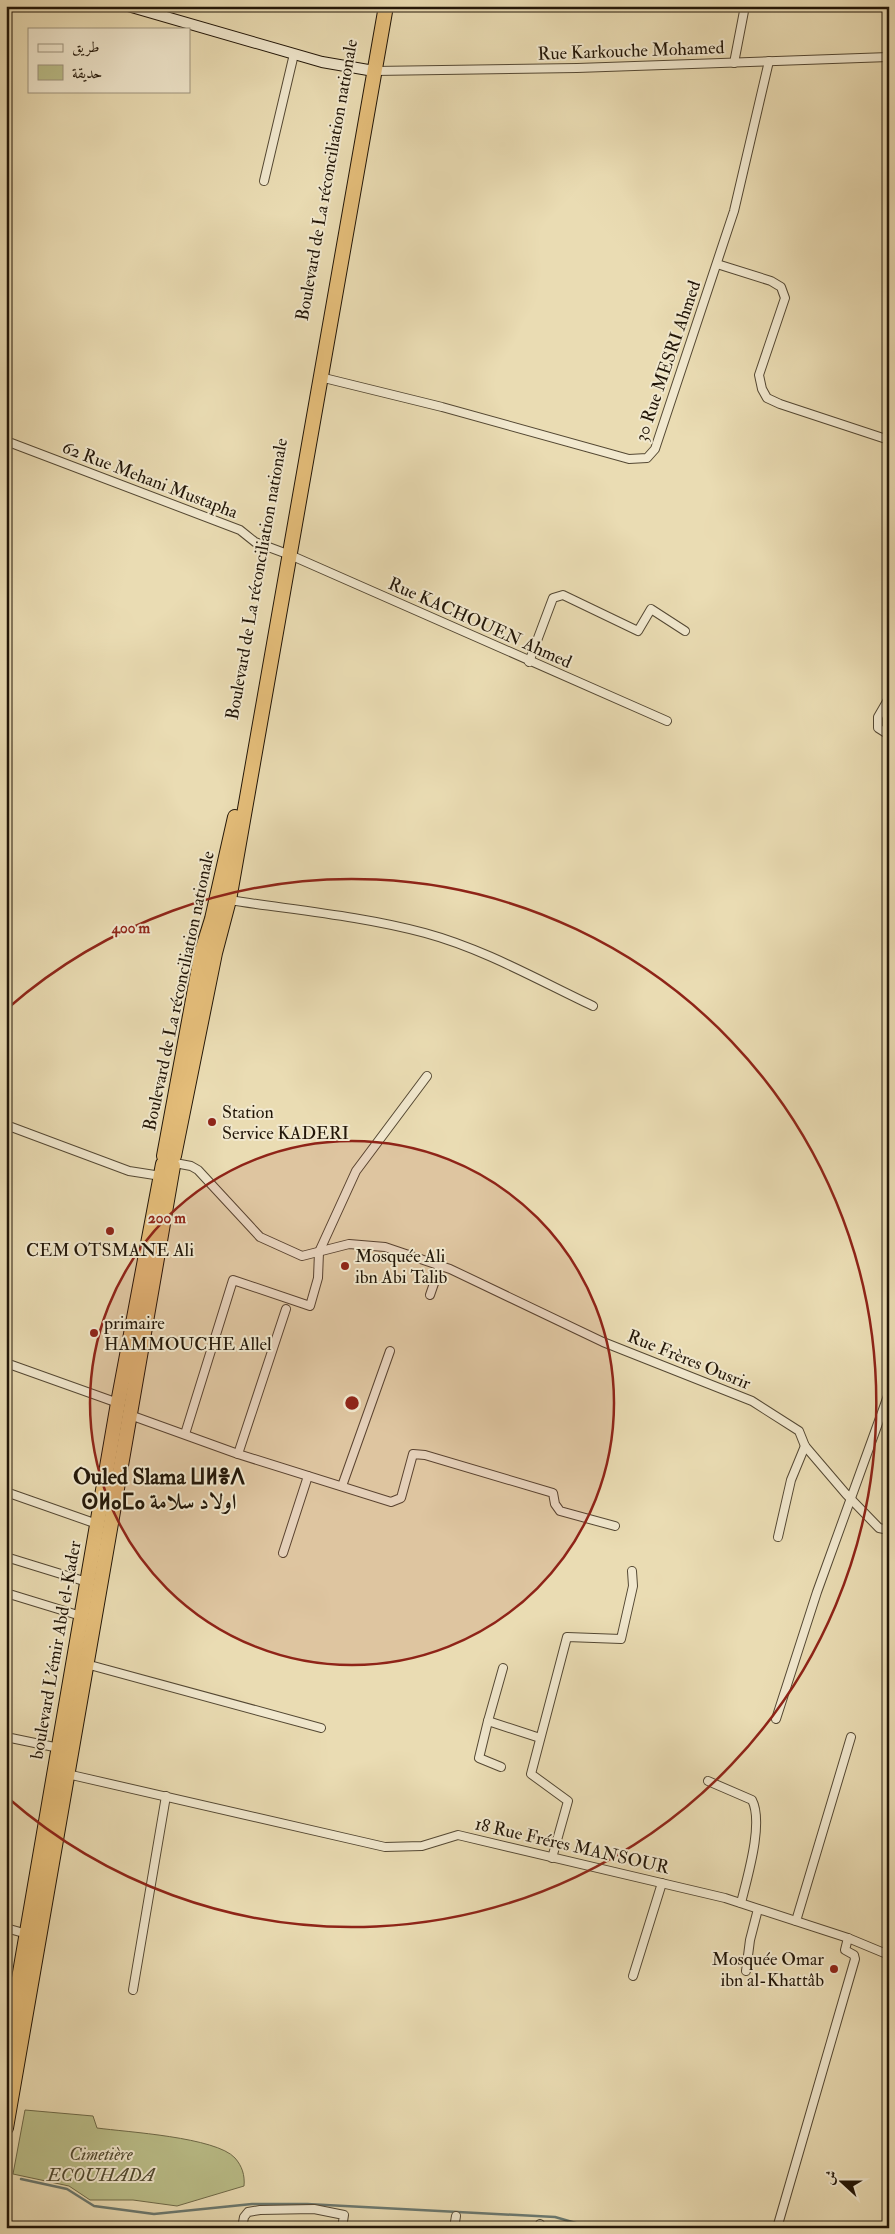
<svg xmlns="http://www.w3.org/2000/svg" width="895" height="2234" font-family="'IM FELL Double Pica',Amiri,'Noto Sans Tifinagh',serif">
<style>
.green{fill:#bbbf8a;stroke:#6e6a49}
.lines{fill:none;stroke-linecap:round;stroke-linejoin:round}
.stream{stroke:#6a786f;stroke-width:2.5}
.street-casing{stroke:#544833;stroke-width:10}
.secondary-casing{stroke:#221608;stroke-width:12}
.highway-casing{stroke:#221608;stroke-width:16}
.street{stroke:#f1e8ce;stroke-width:8}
.secondary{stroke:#f1e8ce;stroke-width:10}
.highway{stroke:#e5be7a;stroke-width:14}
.ring{fill:none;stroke:#8f2418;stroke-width:2.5}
.poi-dot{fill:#8f2418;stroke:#f1e8ce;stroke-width:2}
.labels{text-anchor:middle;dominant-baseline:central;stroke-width:4;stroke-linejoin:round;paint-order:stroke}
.street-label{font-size:18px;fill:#221608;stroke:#f1e8ce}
.poi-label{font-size:18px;fill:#221608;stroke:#f1e8ce;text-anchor:start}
.park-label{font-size:18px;font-style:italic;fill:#50492f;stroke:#f1e8ce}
.district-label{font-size:22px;font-weight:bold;fill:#221608;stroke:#f1e8ce}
.centre{fill:#8f2418;stroke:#f1e8ce;stroke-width:2.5}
.ring-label{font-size:15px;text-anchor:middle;font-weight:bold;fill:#8f2418;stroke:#f1e8ce;stroke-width:4;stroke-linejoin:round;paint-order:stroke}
</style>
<rect width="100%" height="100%" fill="#eadcb3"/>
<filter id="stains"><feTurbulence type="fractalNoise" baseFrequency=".004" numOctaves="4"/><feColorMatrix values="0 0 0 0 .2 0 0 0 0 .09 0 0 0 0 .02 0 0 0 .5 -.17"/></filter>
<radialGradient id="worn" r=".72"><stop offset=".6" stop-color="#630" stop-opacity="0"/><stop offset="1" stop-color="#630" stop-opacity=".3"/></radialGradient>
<path class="green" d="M25,2110L93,2116L97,2128C126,2132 216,2137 235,2158C242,2166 245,2175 244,2186L177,2206L133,2200H90L69,2186L13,2174Z"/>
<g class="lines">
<polyline class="stream" points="21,2179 67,2189 94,2206 154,2214 252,2204 307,2204 555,2217 593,2228"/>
<g class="street-casing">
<g id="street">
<polyline points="734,63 745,6"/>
<polyline points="374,71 577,68 889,57"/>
<polyline points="264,181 294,54"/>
<polyline points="717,264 771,281 781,287 785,298 759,375 762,389 767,398 780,404 889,440"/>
<polyline points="320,377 442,407 629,459 647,458 655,449 734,211 769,61"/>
<polyline points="6,441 240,530 255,542 290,555 667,721"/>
<polyline points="529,662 553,598 563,595 638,631 651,609 685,631"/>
<polyline points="889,698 878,717 878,728 889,735"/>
<path d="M229,900C294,910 362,916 425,933C484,949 538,980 593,1006"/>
<polyline points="6,1125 129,1171 161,1176"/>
<polyline points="175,1163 191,1166 198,1170 260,1237 302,1256 349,1244 385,1247 450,1269 603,1342 752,1401 799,1431 805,1446 846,1494 879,1528 889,1530"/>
<polyline points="430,1295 440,1266"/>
<polyline points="6,1363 118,1403"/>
<polyline points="130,1415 238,1454 391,1502 401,1498 413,1454 425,1455 553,1493 555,1504 560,1511 615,1526"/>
<polyline points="185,1434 233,1280 310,1306 318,1278 319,1252 356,1171 427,1076"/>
<polyline points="238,1454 286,1309"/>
<polyline points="342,1486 390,1351"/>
<polyline points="6,1492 97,1524"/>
<polyline points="778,1537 791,1480 805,1446"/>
<polyline points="283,1553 308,1476"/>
<polyline points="6,1557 87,1582"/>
<polyline points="6,1593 81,1616"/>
<polyline points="86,1664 321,1728"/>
<polyline points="503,1668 488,1721 540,1738"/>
<polyline points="776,1719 817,1592 889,1393"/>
<polyline points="488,1721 479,1758 501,1767"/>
<polyline points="6,1737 59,1748"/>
<polyline points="67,1774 385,1847 422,1846 458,1835 725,1898 848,1938 889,1955"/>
<path d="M708,1781L752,1800C764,1823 747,1878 741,1903"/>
<polyline points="552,1858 568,1801 531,1774 567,1637 621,1639 633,1586 632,1571"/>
<polyline points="796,1921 851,1737"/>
<polyline points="6,1928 27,1934"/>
<polyline points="746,1971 750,1940 758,1909"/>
<polyline points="633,1976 662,1883"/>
<polyline points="133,1990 166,1796"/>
<polyline points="242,2228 244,2217 248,2212 260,2210 314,2209 344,2215 342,2228"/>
<polyline points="454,2228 456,2216"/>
<polyline points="539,2228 540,2224"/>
<polyline points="777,2228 855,1959 854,1955 845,1950 848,1938"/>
</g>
</g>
<g class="secondary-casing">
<polyline id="secondary" points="128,6 322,62 374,71"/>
</g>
<g class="highway-casing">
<g id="highway">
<polyline points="164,1156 202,951 212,919 235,817"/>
<polyline points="174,1156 215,953 229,900 386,6"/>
<polyline points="6,2054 118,1403 163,1164"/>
<polyline points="6,2128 173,1166"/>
</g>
</g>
<use href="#street" class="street"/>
<use href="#secondary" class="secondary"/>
<use href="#highway" class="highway"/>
</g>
<circle cx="352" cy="1403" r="262" fill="#8f2418" fill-opacity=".12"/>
<g class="ring">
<circle cx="352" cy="1403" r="262"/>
<path d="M8 1008A524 524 0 1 1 8 1798"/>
</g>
<g class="poi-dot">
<circle cx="212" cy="1122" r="5"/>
<circle cx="110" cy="1231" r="5"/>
<circle cx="345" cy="1266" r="5"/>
<circle cx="94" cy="1333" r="5"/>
<circle cx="834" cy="1969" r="5"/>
</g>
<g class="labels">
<g class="street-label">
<text transform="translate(631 51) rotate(-2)">Rue Karkouche Mohamed</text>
<text transform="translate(327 180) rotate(-80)">Boulevard de La réconciliation nationale</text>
<text transform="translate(668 361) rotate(-71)">30 Rue MESRI Ahmed</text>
<text transform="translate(150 480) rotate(21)">62 Rue Mehani Mustapha</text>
<text transform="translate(257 579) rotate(-80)">Boulevard de La réconciliation nationale</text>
<text transform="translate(480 623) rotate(24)">Rue KACHOUEN Ahmed</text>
<text transform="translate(179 991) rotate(-78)">Boulevard de La réconciliation nationale</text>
<text transform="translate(689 1360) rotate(22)">Rue Frères Ousrir</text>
<text transform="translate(56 1650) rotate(-80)">boulevard L'émir Abd el-Kader</text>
<text transform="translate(572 1846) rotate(13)">18 Rue Fréres MANSOUR</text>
</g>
<g class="poi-label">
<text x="222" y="1112">Station<tspan x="222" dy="21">Service KADERI</tspan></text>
<text x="110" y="1250" text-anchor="middle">CEM OTSMANE Ali</text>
<text x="355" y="1256">Mosquée Ali<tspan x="355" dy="21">ibn Abi Talib</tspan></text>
<text x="104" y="1323">primaire<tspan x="104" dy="21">HAMMOUCHE Allel</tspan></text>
<text x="824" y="1959" text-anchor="end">Mosquée Omar<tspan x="824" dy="21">ibn al-Khattâb</tspan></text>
</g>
<g class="park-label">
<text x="101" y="2154">Cimetière<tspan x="101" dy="21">ECOUHADA</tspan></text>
</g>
<g class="district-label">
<text x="159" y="1477">Ouled Slama ⵡⵍⴻⴷ<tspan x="159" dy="25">ⵙⵍⴰⵎⴰ اولاد سلامة</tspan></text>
</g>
</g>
<circle cx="352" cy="1403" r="8" class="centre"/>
<g class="ring-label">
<text x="131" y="933">400 m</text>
<text x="167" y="1223">200 m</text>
</g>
<rect width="895" height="2234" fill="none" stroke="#eadcb3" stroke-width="25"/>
<rect x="8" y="8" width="880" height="2219" fill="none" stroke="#221608" stroke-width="2.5"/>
<rect x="12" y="12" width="870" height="2209" fill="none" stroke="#221608"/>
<rect x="28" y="28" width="162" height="65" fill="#f1e8ce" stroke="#9e947f"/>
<rect x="38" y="44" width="25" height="8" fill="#f1e8ce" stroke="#9e947f"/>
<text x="72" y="52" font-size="15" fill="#221608">طريق</text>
<rect x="38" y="65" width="25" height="15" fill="#bbbf8a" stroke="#9e947f"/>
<text x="72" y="78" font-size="15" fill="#221608">حديقة</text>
<g transform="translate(842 2182) rotate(291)" stroke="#f1e8ce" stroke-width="4" paint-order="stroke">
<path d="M0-4L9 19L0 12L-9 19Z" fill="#221608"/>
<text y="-8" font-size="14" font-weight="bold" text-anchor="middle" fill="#221608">ش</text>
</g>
<rect width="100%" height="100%" filter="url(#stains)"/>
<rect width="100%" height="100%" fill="url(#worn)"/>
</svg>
